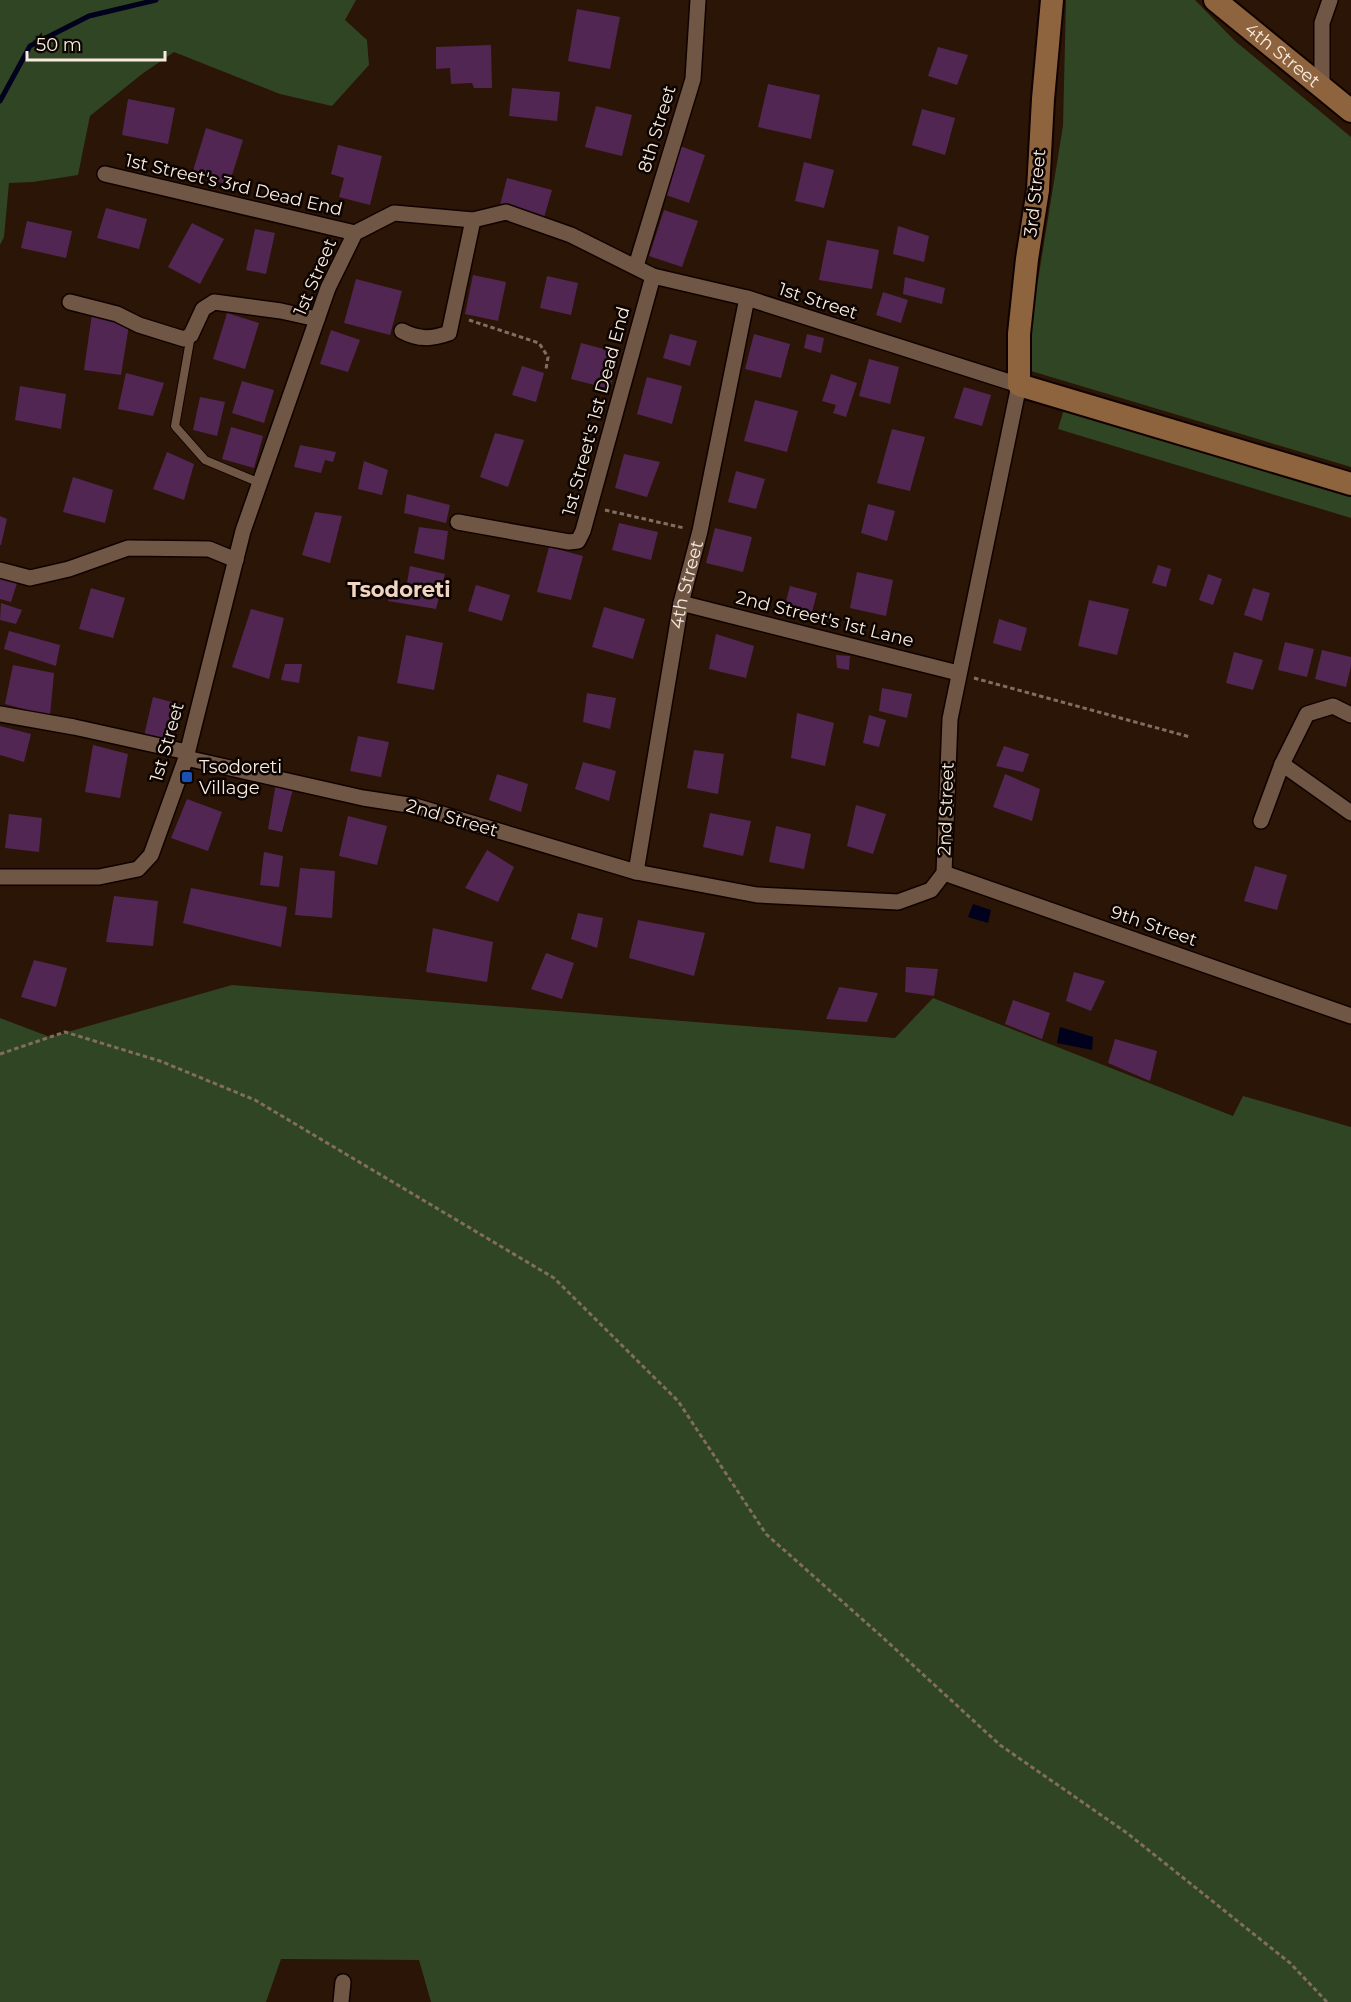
<svg xmlns="http://www.w3.org/2000/svg" width="1351" height="2002" font-family="Montserrat,sans-serif">
<style>
.green{fill:#304524}
.water{fill:#00021d}
.lines{fill:none;stroke-linecap:round;stroke-linejoin:round}
.stream{stroke:#00021d;stroke-width:5}
.building{fill:#522652}
.lane-casing{stroke:#110200;stroke-width:10}
.street-casing{stroke:#110200;stroke-width:18}
.secondary-casing{stroke:#110200;stroke-width:26}
.path{stroke:#816e61;stroke-width:3;stroke-dasharray:4.5 3;stroke-linecap:butt}
.lane{stroke:#705745;stroke-width:8}
.street{stroke:#705745;stroke-width:15}
.secondary{stroke:#8d643d;stroke-width:22}
.transit-dot{fill:#1a4fb4;stroke:#0c0401;stroke-width:2}
.labels{text-anchor:middle;dominant-baseline:central;stroke-width:5;stroke-linejoin:round;paint-order:stroke}
.street-label{font-size:18px;fill:#f9eadf;stroke:#0c0401}
.poi-label{font-size:18px;fill:#f9eadf;stroke:#0c0401;text-anchor:start}
.quarter-label{font-size:21px;font-weight:bold;fill:#f2d4c0;stroke:#0c0401}
</style>
<rect width="100%" height="100%" fill="#2a1506"/>
<g class="green">
<polygon points="0,0 356,0 345,20 367,40 369,65 332,106 280,94 174,52 142,74 90,116 78,175 33,182 9,183 4,237 0,245"/>
<polygon points="1066,0 1195,0 1235,41 1351,137 1351,467 1031,371 1031,323 1063,126"/>
<polygon points="1064,409 1351,494 1351,518 1058,429"/>
<polygon points="232,985 895,1038 933,998 1233,1116 1243,1096 1351,1127 1351,2002 431,2002 419,1960 281,1959 266,2002 0,2002 0,1018 50,1037"/>
</g>
<g class="water">
<polygon points="973,904 991,910 988,923 968,917"/>
<polygon points="1060,1027 1093,1037 1092,1050 1057,1043"/>
</g>
<g class="lines">
<polyline class="stream" points="0,101 30,46 89,16 156,0"/>
</g>
<g class="building">
<polygon points="577,9 620,17 610,69 568,61"/>
<polygon points="491,45 492,88 474,88 472,83 451,84 450,68 436,69 436,47"/>
<polygon points="938,47 968,55 957,85 928,76"/>
<polygon points="768,84 820,95 811,139 758,127"/>
<polygon points="512,88 560,92 557,121 509,116"/>
<polygon points="128,99 175,108 168,144 122,135"/>
<polygon points="596,106 632,115 622,156 585,147"/>
<polygon points="922,109 955,118 945,155 912,145"/>
<polygon points="206,128 243,140 229,185 192,174"/>
<polygon points="338,145 382,156 370,205 339,197 344,178 331,174"/>
<polygon points="680,146 705,155 689,203 663,194"/>
<polygon points="804,162 834,170 824,208 795,201"/>
<polygon points="507,178 552,190 543,221 499,209"/>
<polygon points="106,208 147,219 139,249 97,238"/>
<polygon points="664,210 698,221 682,267 649,256"/>
<polygon points="27,221 72,231 66,258 21,248"/>
<polygon points="192,223 224,239 200,284 168,267"/>
<polygon points="898,226 929,236 924,262 893,254"/>
<polygon points="255,229 275,233 266,274 246,270"/>
<polygon points="827,240 879,250 872,289 819,280"/>
<polygon points="473,275 506,282 498,321 465,314"/>
<polygon points="547,276 578,283 571,315 540,308"/>
<polygon points="905,277 945,288 942,304 903,294"/>
<polygon points="356,279 402,291 390,335 344,323"/>
<polygon points="883,292 908,300 901,323 876,315"/>
<polygon points="227,313 259,323 245,369 213,359"/>
<polygon points="92,314 129,325 121,375 84,370"/>
<polygon points="331,330 360,340 348,372 320,364"/>
<polygon points="670,334 697,341 690,366 663,358"/>
<polygon points="754,334 790,344 781,378 745,369"/>
<polygon points="807,334 824,338 821,353 804,348"/>
<polygon points="581,343 619,353 610,389 571,379"/>
<polygon points="869,359 899,367 890,404 859,396"/>
<polygon points="522,366 544,373 536,402 512,395"/>
<polygon points="126,373 164,383 153,416 118,409"/>
<polygon points="831,374 857,383 846,417 833,413 836,405 822,401"/>
<polygon points="647,377 682,386 672,424 637,414"/>
<polygon points="242,381 274,390 264,423 232,413"/>
<polygon points="20,386 66,394 61,429 15,420"/>
<polygon points="964,387 991,395 982,426 954,418"/>
<polygon points="200,397 225,402 217,436 193,430"/>
<polygon points="755,400 798,411 787,452 744,441"/>
<polygon points="231,427 263,436 254,468 222,459"/>
<polygon points="892,429 925,437 910,491 877,483"/>
<polygon points="495,433 524,440 508,487 480,477"/>
<polygon points="300,445 336,452 333,462 325,460 321,473 294,467"/>
<polygon points="167,452 194,464 184,500 153,489"/>
<polygon points="624,454 660,462 647,497 615,488"/>
<polygon points="364,461 388,470 382,495 358,489"/>
<polygon points="736,471 765,479 756,509 728,502"/>
<polygon points="73,477 113,490 105,523 63,512"/>
<polygon points="407,494 450,505 446,523 404,513"/>
<polygon points="868,504 895,511 887,541 861,533"/>
<polygon points="315,512 342,516 330,563 302,555"/>
<polygon points="0,516 7,519 1,545 0,545"/>
<polygon points="619,523 658,532 651,560 612,550"/>
<polygon points="419,527 448,531 444,560 414,553"/>
<polygon points="715,528 752,537 743,572 706,563"/>
<polygon points="549,547 583,556 571,600 537,592"/>
<polygon points="1158,565 1171,569 1166,587 1152,583"/>
<polygon points="410,566 445,574 436,609 388,601 391,585 406,588"/>
<polygon points="857,572 893,580 886,616 850,608"/>
<polygon points="1208,574 1222,579 1213,605 1199,600"/>
<polygon points="0,576 18,580 11,602 0,599"/>
<polygon points="476,585 510,595 502,621 468,611"/>
<polygon points="790,586 817,593 811,616 784,609"/>
<polygon points="91,588 125,598 113,638 79,629"/>
<polygon points="1253,588 1270,593 1262,621 1244,615"/>
<polygon points="1089,600 1129,609 1117,655 1078,646"/>
<polygon points="1,603 22,610 16,624 0,620"/>
<polygon points="604,607 645,619 633,659 592,647"/>
<polygon points="251,609 284,618 269,679 232,667"/>
<polygon points="999,619 1027,628 1021,651 993,643"/>
<polygon points="9,631 60,645 56,666 4,649"/>
<polygon points="716,634 754,646 746,678 709,669"/>
<polygon points="406,635 443,643 434,690 397,683"/>
<polygon points="1285,642 1314,649 1307,677 1278,670"/>
<polygon points="1322,650 1351,657 1351,666 1346,687 1315,679"/>
<polygon points="1234,652 1263,660 1253,690 1226,683"/>
<polygon points="836,655 850,656 849,670 837,668"/>
<polygon points="285,664 302,664 299,683 281,680"/>
<polygon points="13,665 54,673 50,716 5,704"/>
<polygon points="882,688 912,694 907,718 879,711"/>
<polygon points="587,693 616,698 610,729 583,722"/>
<polygon points="153,697 183,705 171,743 144,736"/>
<polygon points="797,713 834,723 825,766 791,758"/>
<polygon points="869,715 886,720 879,747 863,743"/>
<polygon points="0,726 31,734 24,762 0,755"/>
<polygon points="358,736 389,742 381,777 350,771"/>
<polygon points="93,745 128,754 120,798 85,792"/>
<polygon points="1004,746 1029,754 1023,772 996,766"/>
<polygon points="694,750 724,754 718,794 687,788"/>
<polygon points="583,762 616,771 609,801 575,789"/>
<polygon points="497,774 528,784 521,812 489,800"/>
<polygon points="1005,774 1040,789 1032,821 993,807"/>
<polygon points="276,783 293,789 282,832 268,829"/>
<polygon points="187,799 222,812 208,851 171,838"/>
<polygon points="856,805 886,814 873,854 847,846"/>
<polygon points="710,813 751,821 743,856 703,847"/>
<polygon points="9,814 42,818 39,852 5,848"/>
<polygon points="348,816 387,826 377,865 339,856"/>
<polygon points="776,826 811,834 804,869 769,862"/>
<polygon points="487,850 514,867 498,902 465,888"/>
<polygon points="264,852 283,856 279,887 260,885"/>
<polygon points="1255,866 1287,875 1277,910 1244,901"/>
<polygon points="300,868 335,871 332,918 295,915"/>
<polygon points="191,888 287,907 281,947 183,923"/>
<polygon points="114,896 158,901 153,946 106,942"/>
<polygon points="578,913 603,918 597,948 571,939"/>
<polygon points="638,920 705,933 694,976 629,958"/>
<polygon points="433,928 493,942 487,982 426,972"/>
<polygon points="546,953 574,963 562,999 531,989"/>
<polygon points="34,960 67,968 56,1007 21,997"/>
<polygon points="906,967 938,969 934,996 905,992"/>
<polygon points="1074,972 1105,981 1091,1011 1066,1001"/>
<polygon points="839,987 878,993 867,1022 826,1019"/>
<polygon points="1013,1000 1050,1013 1042,1039 1005,1024"/>
<polygon points="1115,1039 1157,1051 1150,1081 1108,1063"/>
</g>
<g class="lines">
<g class="lane-casing">
<polyline id="lane" points="191,335 175,426 205,460 260,483"/>
</g>
<g class="street-casing">
<g id="street">
<polyline points="1322,86 1322,23 1330,0"/>
<polyline points="105,174 355,233"/>
<polyline points="636,266 693,79 698,0"/>
<polyline points="70,302 117,314 139,325 184,339 191,335 203,309 214,302 281,311 317,319"/>
<path d="M402,331C419,340 432,339 449,333L473,220"/>
<polyline points="458,522 569,542 578,541 583,531 653,276"/>
<polyline points="0,570 30,578 69,569 128,548 209,549 236,560"/>
<polyline points="681,603 958,673"/>
<polyline points="0,714 74,727 187,752"/>
<polyline points="1282,764 1351,813"/>
<polyline points="1261,821 1282,764 1307,714 1333,706 1351,715"/>
<path id="s1" d="M636,872L681,603L700,531L747,298"/>
<polyline points="944,873 1351,1016"/>
<polyline points="0,877 99,877 138,869 151,855 186,758 243,531 328,288 355,233 394,213 473,220 506,212 571,235 653,276 747,298 1019,385 950,719 944,873 931,890 898,902 757,895 636,872 415,806 363,798 186,758"/>
<polyline points="341,2002 343,1982"/>
</g>
</g>
<g class="secondary-casing">
<g id="secondary">
<polyline points="1052,0 1043,99 1038,190 1027,259 1019,334 1019,385 1351,484"/>
<path id="s2" d="M1215,0L1351,111"/>
</g>
</g>
<g class="path">
<polyline points="469,320 539,343 548,357 546,369"/>
<polyline points="605,510 684,528"/>
<polyline points="974,678 1190,737"/>
<polyline points="0,1054 65,1032 160,1061 255,1100 554,1278 678,1401 766,1534 880,1635 1000,1745 1127,1833 1290,1963 1327,2002"/>
</g>
<use href="#lane" class="lane"/>
<use href="#street" class="street"/>
<use href="#secondary" class="secondary"/>
</g>
<rect class="transit-dot" x="181" y="771" width="12" height="12" rx="3"/>
<g class="labels">
<g class="street-label">
<text stroke="none"><textPath href="#s2" startOffset="87">4th Street</textPath></text>
<text transform="translate(657 129) rotate(-73)">8th Street</text>
<text transform="translate(234 185) rotate(13)">1st Street's 3rd Dead End</text>
<text transform="translate(1035 193) rotate(-84)">3rd Street</text>
<text transform="translate(315 277) rotate(-67)">1st Street</text>
<text transform="translate(818 301) rotate(18)">1st Street</text>
<text transform="translate(596 411) rotate(-75)">1st Street's 1st Dead End</text>
<text stroke="none"><textPath href="#s1" startOffset="292">4th Street</textPath></text>
<text transform="translate(825 619) rotate(14)">2nd Street's 1st Lane</text>
<text transform="translate(167 742) rotate(-74)">1st Street</text>
<text transform="translate(946 809) rotate(-88)">2nd Street</text>
<text transform="translate(452 818) rotate(16)">2nd Street</text>
<text transform="translate(1154 926) rotate(19)">9th Street</text>
</g>
<g class="poi-label">
<text x="199" y="767">Tsodoreti<tspan x="199" dy="21">Village</tspan></text>
</g>
<g class="quarter-label">
<text x="399" y="589">Tsodoreti</text>
</g>
</g>
<path d="M27 51v9h138v-9" fill="none" stroke="#f9eadf" stroke-width="3"/>
<text x="36" y="51" font-size="18" fill="#f9eadf" stroke="#0c0401" stroke-width="4.5" paint-order="stroke">50 m</text>
</svg>
